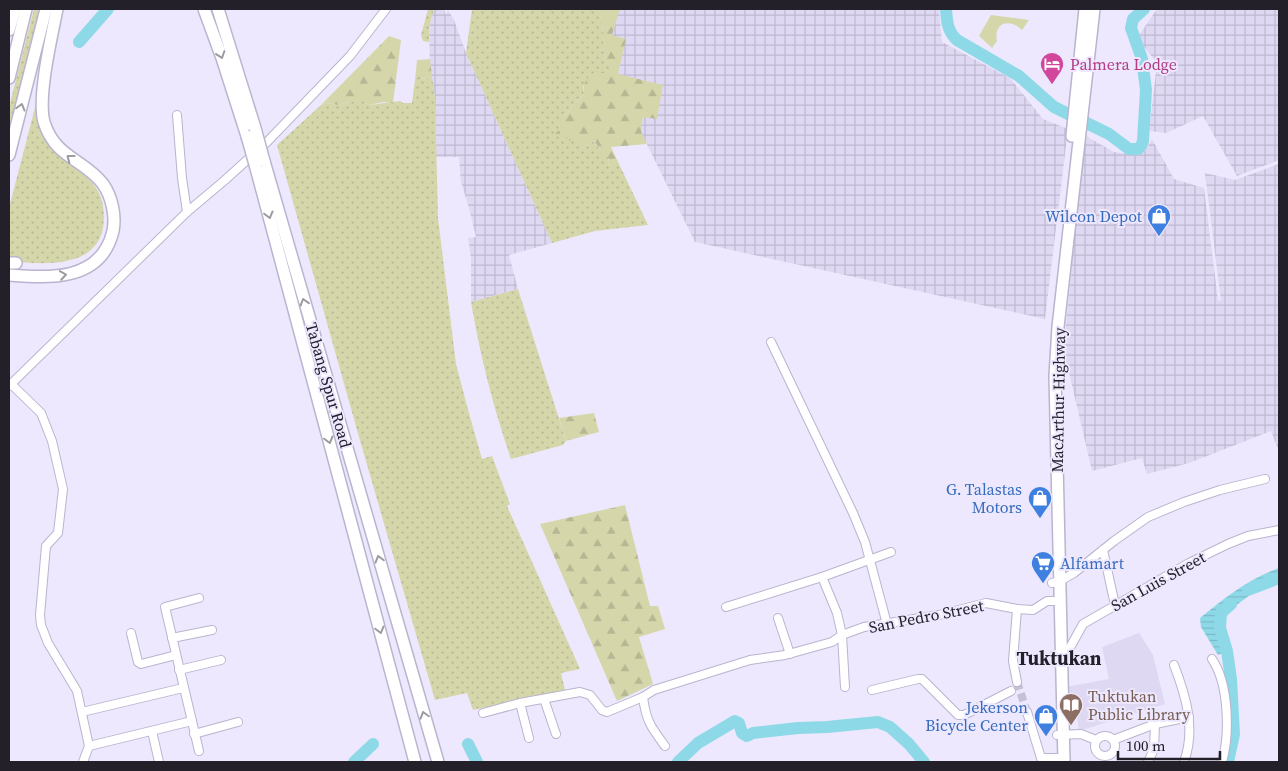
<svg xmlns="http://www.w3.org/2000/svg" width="1288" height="771" font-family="'Source Serif 4',serif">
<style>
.built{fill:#ded8f3}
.industrial{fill:url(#industrial-grid)}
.grass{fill:url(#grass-dots)}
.forest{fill:url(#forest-firs)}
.garden{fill:#d5d7ab}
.water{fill:url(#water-rules)}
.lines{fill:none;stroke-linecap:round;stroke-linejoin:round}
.river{stroke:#8ed9e8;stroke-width:12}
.minor-tunnel{stroke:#c5c0d4;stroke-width:8;stroke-dasharray:8 4;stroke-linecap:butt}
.minor-casing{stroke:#bab4ce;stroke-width:10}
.highway-casing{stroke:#bab4ce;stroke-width:14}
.minor{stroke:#fff;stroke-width:8}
.highway{stroke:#fff;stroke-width:11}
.highway-bridge-casing{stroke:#bab4ce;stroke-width:14;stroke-linecap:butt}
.highway-bridge{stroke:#fff;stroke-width:11}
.oneway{stroke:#9c9b9f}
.labels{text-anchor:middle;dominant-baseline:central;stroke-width:4;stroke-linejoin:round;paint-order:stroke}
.hotel-label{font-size:16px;fill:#b23c85;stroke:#ede8fe;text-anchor:start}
.shop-label{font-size:16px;fill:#366cbe;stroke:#ede8fe;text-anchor:end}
.street-label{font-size:16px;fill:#23202a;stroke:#ede8fe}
.education-label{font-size:16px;fill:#785e54;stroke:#ede8fe;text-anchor:start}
.quarter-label{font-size:19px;font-weight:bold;fill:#23202a;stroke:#ede8fe}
</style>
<defs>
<pattern id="industrial-grid" width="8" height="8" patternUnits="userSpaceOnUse" patternTransform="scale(1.25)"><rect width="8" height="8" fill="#ded8f3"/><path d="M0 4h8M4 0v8" fill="none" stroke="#beb9d0"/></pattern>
<pattern id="grass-dots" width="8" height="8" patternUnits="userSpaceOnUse" patternTransform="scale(1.25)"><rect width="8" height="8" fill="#d5d7ab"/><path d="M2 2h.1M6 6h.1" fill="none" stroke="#b7b893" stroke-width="1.8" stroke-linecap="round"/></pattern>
<pattern id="forest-firs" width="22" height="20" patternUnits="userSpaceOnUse" patternTransform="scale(1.25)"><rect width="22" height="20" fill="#d5d7ab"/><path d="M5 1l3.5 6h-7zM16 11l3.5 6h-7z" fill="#b7b893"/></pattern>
<pattern id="water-rules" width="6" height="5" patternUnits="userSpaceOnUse" patternTransform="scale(1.25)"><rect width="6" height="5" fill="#8ed9e8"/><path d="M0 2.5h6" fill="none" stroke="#7abac7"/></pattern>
</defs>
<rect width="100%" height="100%" fill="#ede8fe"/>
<polygon class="built" points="1139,633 1153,655 1165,704 1079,731 1077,717 1069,718 1066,687 1109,679 1102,647"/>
<g class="industrial">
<polygon points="434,9 444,9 446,15 448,10 454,20 466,53 552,243 509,255 518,289 471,302 471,258 468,238 476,237 469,208 461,182 459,157 436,157 435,97 430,71 429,27"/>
<polygon points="601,9 939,9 942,42 1010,78 1043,119 1068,129 1045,319 695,242 605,59"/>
<polygon points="1157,9 1279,9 1279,160 1237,176 1203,116 1166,133 1149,131 1157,63 1137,38"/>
<polygon points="1086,136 1114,152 1136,155 1145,151 1152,139 1174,179 1204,188 1218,300 1221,301 1205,173 1235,180 1279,164 1279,452 1271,431 1189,463 1147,474 1142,458 1092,471 1067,364 1062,364 1072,267 1070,266"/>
</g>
<g class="grass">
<polygon points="34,9 39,9 9,132 9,107"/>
<polygon points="428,9 434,9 429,27 429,42 423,41 421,35"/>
<path d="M472,9H601L605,59L610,68C605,79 590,77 583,87L584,94L574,103L564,118L567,136L577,138L586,146L594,141L599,147L595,154L608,157L610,166H620L648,225L595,231L552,243L466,53Z"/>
<polygon points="432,77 435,97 438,218 456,364 467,406 482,459 492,456 510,504 507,506 580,669 561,673 565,690 473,710 467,693 435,700 359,437 277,145 321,105 327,103 338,105 349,102 364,102 370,105 400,101 403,103 412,103 415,80"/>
<path d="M38,96C41,112 41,134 51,147C64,164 87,172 98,191C104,203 105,215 103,228C95,270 40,264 9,261V208Z"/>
<path d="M518,289L566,441L563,445L511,459C493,407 480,355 471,302Z"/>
</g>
<g class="forest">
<path d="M601,9H620L612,35L626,39L618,74L663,85L657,119L643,117L641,131L647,144L611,147L620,166H610L608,157H603L594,154L599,147L594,141L586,146L579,147L577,139L568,141L567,136L555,134L559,130L558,121L564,118L574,103L584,94C582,83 587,77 596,71L605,74L610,68L605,59Z"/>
<polygon points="389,36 401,40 393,103 383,102 370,105 364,102 349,102 338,105 327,103 321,105"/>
<polygon points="430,59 432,77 415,80 417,60"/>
<polygon points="594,413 599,432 566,441 559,418"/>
<polygon points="625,505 650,606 658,606 665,629 639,637 653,684 617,701 540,524"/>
</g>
<path class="garden" d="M991,15L1029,20L1022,30C1010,18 993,22 997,41L992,48L979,36Z"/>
<path class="water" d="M1279,568V578L1269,581L1219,618L1216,634L1227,651L1218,655L1201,627L1200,618C1224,598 1250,578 1279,568Z"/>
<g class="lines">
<g class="river">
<path d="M946,9C947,21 947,31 957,40L1019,76L1054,107L1109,134L1129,149H1138L1141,146L1143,141L1146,90L1142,59L1131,28L1133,19L1144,9"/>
<polyline points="79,42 108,9"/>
<polyline points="1248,590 1279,578"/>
<polyline points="468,744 477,762"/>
<polyline points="354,762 373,744"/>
<polyline points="678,762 698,743 735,721 739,723 742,733 747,736 753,733 798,728 827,727 878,722 890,727 909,744 924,762"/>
<polyline points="1228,762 1234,734 1231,679 1227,651 1220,628 1221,613 1231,604"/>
</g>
<polyline class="minor-tunnel" points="1017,682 1027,712"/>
<g class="minor-casing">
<g id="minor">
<polyline points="177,115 182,178 187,212"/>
<polyline points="771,342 853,513 865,542 887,624"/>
<polyline points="11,384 41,413 52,441 63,489 58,533 46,546 40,615 41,625 48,643 77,691 89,746 83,762"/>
<polyline points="9,386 187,212 225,180 267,142 350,56 386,9"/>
<polyline points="1103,550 1115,605"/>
<polyline points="822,577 891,552"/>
<polyline points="1052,583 1060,581 1074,573 1114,541 1148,517 1184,502 1220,490 1265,479"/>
<polyline points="1017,609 1013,661 1017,682"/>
<polyline points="778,618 790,654"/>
<polyline points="131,633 138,662 141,664 176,655"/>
<polyline points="172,638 212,630"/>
<polyline points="1054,655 1067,653 1083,624 1189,563 1228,544 1248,536 1279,530"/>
<path d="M1212,659C1229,684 1230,734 1222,762"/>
<path d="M1174,665C1186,696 1196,729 1184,762"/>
<polyline points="179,670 221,660"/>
<polyline points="845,687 842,635 864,627 939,615 986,603 1017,609 1033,610 1047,601 1059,601"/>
<polyline points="872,690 918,679 922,679 958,715 964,715 1011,691"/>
<polyline points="544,699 556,734"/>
<polyline points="520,703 529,738"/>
<polyline points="82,712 183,688"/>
<polyline points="1027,712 1041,758 1064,758"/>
<polyline points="483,713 520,703 580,692 590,695 602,710 607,712 643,697"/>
<polyline points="152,731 159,762"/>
<polyline points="194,734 238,722"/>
<polyline points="1057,735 1081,734 1096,740"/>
<circle cx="1105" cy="746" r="10"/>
<polyline points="1113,740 1155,724 1189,717"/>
<polyline points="89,746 192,721"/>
<path d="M665,746C651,727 646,721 643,697L654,690L750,660L785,655L832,642L842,635L837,613L822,577L726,607"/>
<polyline points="199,751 165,607 199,598"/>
<polyline points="1148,762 1154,749 1155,724"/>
</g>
</g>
<g class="highway-casing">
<g id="highway">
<polyline points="204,9 222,58 247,136"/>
<polyline points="218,9 255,128"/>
<polyline points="9,30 15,9"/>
<polyline points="9,78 26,9"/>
<polyline points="1072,136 1085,9"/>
<polyline points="9,155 46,9"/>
<polyline points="264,161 438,762"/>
<polyline points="256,168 415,762"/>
<polyline points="9,263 16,263"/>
<path d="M9,275C49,278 101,282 113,231C116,216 112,197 103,184C84,159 55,158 44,122C37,97 52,35 57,9"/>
<polyline points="1064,762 1055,376 1058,327 1094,9"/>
</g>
</g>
<use href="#minor" class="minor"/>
<use href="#highway" class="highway"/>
<g class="highway-bridge-casing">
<g id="highway-bridge">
<polyline points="255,128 264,161"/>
<polyline points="247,136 256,168"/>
</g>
</g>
<use href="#highway-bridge" class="highway-bridge"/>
</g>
<defs><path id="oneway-chevron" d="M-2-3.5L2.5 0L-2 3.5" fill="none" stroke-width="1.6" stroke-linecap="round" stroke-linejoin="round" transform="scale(1.25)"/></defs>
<g class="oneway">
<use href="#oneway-chevron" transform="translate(221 55) rotate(71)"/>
<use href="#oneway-chevron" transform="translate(21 107) rotate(-75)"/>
<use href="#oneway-chevron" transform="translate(70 158) rotate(-143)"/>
<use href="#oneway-chevron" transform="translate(269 215) rotate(75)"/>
<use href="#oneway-chevron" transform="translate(63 275) rotate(-9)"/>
<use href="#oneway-chevron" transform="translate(304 302) rotate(-107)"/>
<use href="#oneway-chevron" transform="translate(329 440) rotate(75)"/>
<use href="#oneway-chevron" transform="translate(379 559) rotate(-106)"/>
<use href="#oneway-chevron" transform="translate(380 630) rotate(75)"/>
<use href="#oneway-chevron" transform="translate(424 715) rotate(-106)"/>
</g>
<defs>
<g id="hotel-pin" transform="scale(1.25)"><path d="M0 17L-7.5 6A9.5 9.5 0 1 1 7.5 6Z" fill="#d1479c" stroke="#ede8fe"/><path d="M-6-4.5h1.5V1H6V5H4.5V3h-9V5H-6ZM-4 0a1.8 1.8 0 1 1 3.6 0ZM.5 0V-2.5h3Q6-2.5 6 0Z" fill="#fff"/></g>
<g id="shop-pin" transform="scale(1.25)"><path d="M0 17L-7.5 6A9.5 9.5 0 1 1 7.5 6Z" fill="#3f7fe0" stroke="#ede8fe"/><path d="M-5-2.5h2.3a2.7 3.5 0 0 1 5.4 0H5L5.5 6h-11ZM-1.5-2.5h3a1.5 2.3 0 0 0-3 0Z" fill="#fff"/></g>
<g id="supermarket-pin" transform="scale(1.25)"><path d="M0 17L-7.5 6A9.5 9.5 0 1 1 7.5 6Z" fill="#3f7fe0" stroke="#ede8fe"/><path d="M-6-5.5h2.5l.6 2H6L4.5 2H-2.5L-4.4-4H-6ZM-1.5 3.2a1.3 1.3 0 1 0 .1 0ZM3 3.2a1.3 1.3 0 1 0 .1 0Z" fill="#fff"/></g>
<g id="library-pin" transform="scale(1.25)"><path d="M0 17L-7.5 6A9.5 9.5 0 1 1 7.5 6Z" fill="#8d6e63" stroke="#ede8fe"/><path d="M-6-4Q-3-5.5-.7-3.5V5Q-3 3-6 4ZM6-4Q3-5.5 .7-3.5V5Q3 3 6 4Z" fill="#fff"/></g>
</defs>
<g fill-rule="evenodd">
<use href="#hotel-pin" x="1052" y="64"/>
<use href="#shop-pin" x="1159" y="216"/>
<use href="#shop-pin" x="1040" y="498"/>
<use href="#supermarket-pin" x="1043" y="563"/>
<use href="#library-pin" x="1071" y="705"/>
<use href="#shop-pin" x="1046" y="716"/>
</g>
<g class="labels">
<g class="hotel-label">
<text x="1070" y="64">Palmera Lodge</text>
</g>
<g class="shop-label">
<text x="1142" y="216">Wilcon Depot</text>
<text x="1022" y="489">G. Talastas<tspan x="1022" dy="18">Motors</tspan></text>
<text x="1060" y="563" text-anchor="start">Alfamart</text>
<text x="1028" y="707">Jekerson<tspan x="1028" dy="18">Bicycle Center</tspan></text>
</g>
<g class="street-label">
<text transform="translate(329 385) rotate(74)">Tabang Spur Road</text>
<text transform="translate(1058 400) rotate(-89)">MacArthur Highway</text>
<text transform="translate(1158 581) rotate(-29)">San Luis Street</text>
<text transform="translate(926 616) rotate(-11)">San Pedro Street</text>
</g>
<g class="education-label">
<text x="1088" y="696">Tuktukan<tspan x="1088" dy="18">Public Library</tspan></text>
</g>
<g class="quarter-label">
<text x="1059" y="658">Tuktukan</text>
</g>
</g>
<rect width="1288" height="771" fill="none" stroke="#23202a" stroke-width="20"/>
<path d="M1118 751v8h102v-8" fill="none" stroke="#23202a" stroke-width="2.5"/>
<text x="1126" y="751" font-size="15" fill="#23202a" stroke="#ede8fe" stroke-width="4" paint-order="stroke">100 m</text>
</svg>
